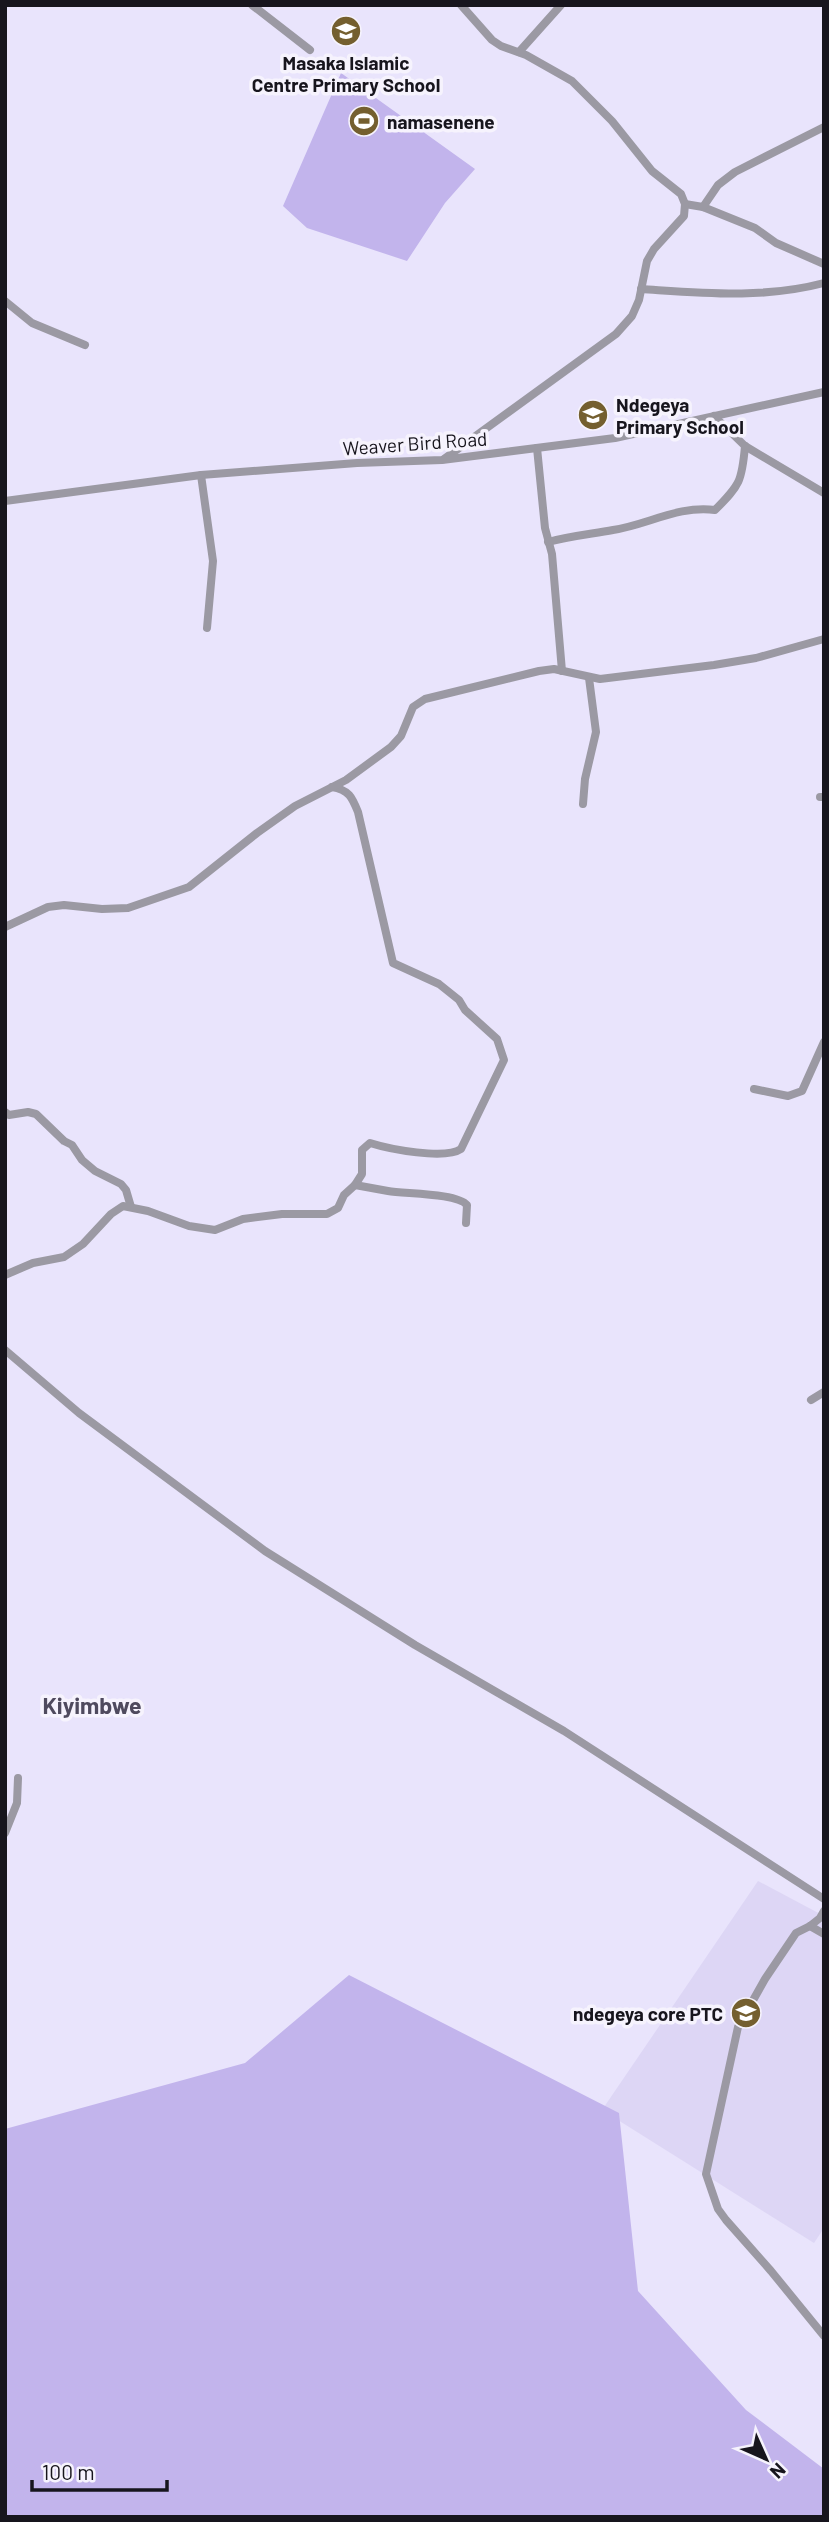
<svg xmlns="http://www.w3.org/2000/svg" width="829" height="2522" font-family="Barlow,sans-serif">
<style>
.built{fill:#ddd6f5}
.green{fill:#c2b4ec}
.lines{fill:none;stroke-linecap:round;stroke-linejoin:round}
.street{stroke:#9b99a3;stroke-width:8}
.labels{text-anchor:middle;dominant-baseline:central;stroke-width:7;stroke-linejoin:round;paint-order:stroke}
.poi-label{font-size:19px;font-weight:bold;fill:#17151d;stroke:#f6f3fd;text-anchor:start}
.street-label{font-size:19px;fill:#17151d;stroke:#f6f3fd}
.quarter-label{font-size:23px;font-weight:bold;fill:#4f4a5e;stroke:#f6f3fd}
</style>
<rect width="100%" height="100%" fill="#e9e4fc"/>
<polygon class="built" points="758,1881 824,1916 824,2228 814,2243 602,2110"/>
<g class="green">
<polygon points="341,73 475,169 445,203 407,261 307,228 283,206"/>
<polygon points="349,1975 619,2113 638,2291 746,2410 824,2469 824,2517 5,2517 5,2129 245,2063"/>
</g>
<g class="lines">
<g class="street">
<polyline points="252,5 310,50"/>
<polyline points="519,52 561,5"/>
<polyline points="685,204 703,207 755,228 776,243 824,264"/>
<polyline points="703,207 718,185 735,172 824,127"/>
<path d="M641,289C704,293 763,299 824,283"/>
<polyline points="5,301 32,323 85,345"/>
<polyline points="714,416 745,446 824,493"/>
<polyline points="537,448 545,528 552,554 562,671"/>
<polyline points="444,459 616,334 632,316 639,300 647,261 654,249 684,216 685,204 681,194 652,171 612,121 572,81 526,55 501,46 492,40 461,5"/>
<polyline points="201,475 213,561 207,628"/>
<polyline points="5,501 201,475 357,463 442,460 615,438 824,392"/>
<path d="M548,542C570,536 591,534 613,530C647,525 679,505 715,510C740,485 742,481 745,446"/>
<path d="M332,787C349,790 352,797 358,812L393,963L439,984L459,1000L465,1010L497,1039L504,1060L461,1149C445,1160 389,1149 370,1143L362,1150V1174L355,1185"/>
<polyline points="820,797 824,797"/>
<polyline points="583,804 585,779 596,732 589,678"/>
<polyline points="5,927 48,907 64,905 102,909 128,908 189,887 257,833 295,806 346,780 391,747 401,736 413,707 425,699 539,671 554,669 600,679 714,665 756,658 824,639"/>
<polyline points="754,1089 788,1096 802,1091 824,1042"/>
<polyline points="5,1112 9,1115 28,1112 36,1114 64,1141 72,1145 82,1160 95,1171 121,1184 126,1190 131,1207"/>
<path d="M5,1275L33,1263L64,1257L83,1244L111,1214L123,1206L148,1211L189,1226L215,1230L243,1219L282,1214H327L338,1208L344,1195L355,1185C366,1187 377,1189 388,1191C405,1194 457,1193 467,1205L466,1223"/>
<polyline points="5,1350 79,1413 265,1551 415,1645 564,1731 824,1899"/>
<polyline points="811,1400 824,1392"/>
<polyline points="5,1833 17,1803 18,1778"/>
<polyline points="824,1911 820,1918 810,1926 796,1933 765,1979 738,2027 706,2174 718,2209 726,2220 771,2271 824,2336"/>
<polyline points="810,1926 824,1934"/>
</g>
</g>
<defs>
<g id="school-disc" transform="scale(1.575)"><circle r="9.5" fill="#745f2f" stroke="#f6f3fd"/><path d="M0-5L7-2L0 1L-7-2ZM-4 1L0 2.5L4 1V4Q0 6-4 4Z" fill="#fff"/></g>
<g id="stadium-disc" transform="scale(1.575)"><circle r="9.5" fill="#745f2f" stroke="#f6f3fd"/><path d="M0-5a6.5 5 0 1 0 0 10a6.5 5 0 1 0 0-10ZM-3.5-1.8h7v3.6h-7Z" fill="#fff"/></g>
</defs>
<g fill-rule="evenodd">
<use href="#school-disc" x="346" y="31"/>
<use href="#stadium-disc" x="364" y="121"/>
<use href="#school-disc" x="593" y="415"/>
<use href="#school-disc" x="746" y="2013"/>
</g>
<g class="labels">
<g class="poi-label">
<text x="346" y="62" text-anchor="middle">Masaka Islamic<tspan x="346" dy="22">Centre Primary School</tspan></text>
<text x="387" y="121">namasenene</text>
<text x="616" y="404">Ndegeya<tspan x="616" dy="22">Primary School</tspan></text>
<text x="723" y="2013" text-anchor="end">ndegeya core PTC</text>
</g>
<g class="street-label">
<text transform="translate(415 443) rotate(-4)">Weaver Bird Road</text>
</g>
<g class="quarter-label">
<text x="92" y="1705">Kiyimbwe</text>
</g>
</g>
<rect width="829" height="2522" fill="none" stroke="#17151d" stroke-width="14"/>
<g transform="translate(766 2459) rotate(135)" stroke="#f6f3fd" stroke-width="5" paint-order="stroke">
<path d="M0-5L12 26L0 18L-12 26Z" fill="#17151d"/>
<text y="-10" font-size="19" font-weight="bold" text-anchor="middle" fill="#17151d">N</text>
</g>
<path d="M32 2480v10h135v-10" fill="none" stroke="#17151d" stroke-width="3.5"/>
<text x="42" y="2480" font-size="21" fill="#17151d" stroke="#f6f3fd" stroke-width="5" paint-order="stroke">100 m</text>
</svg>
